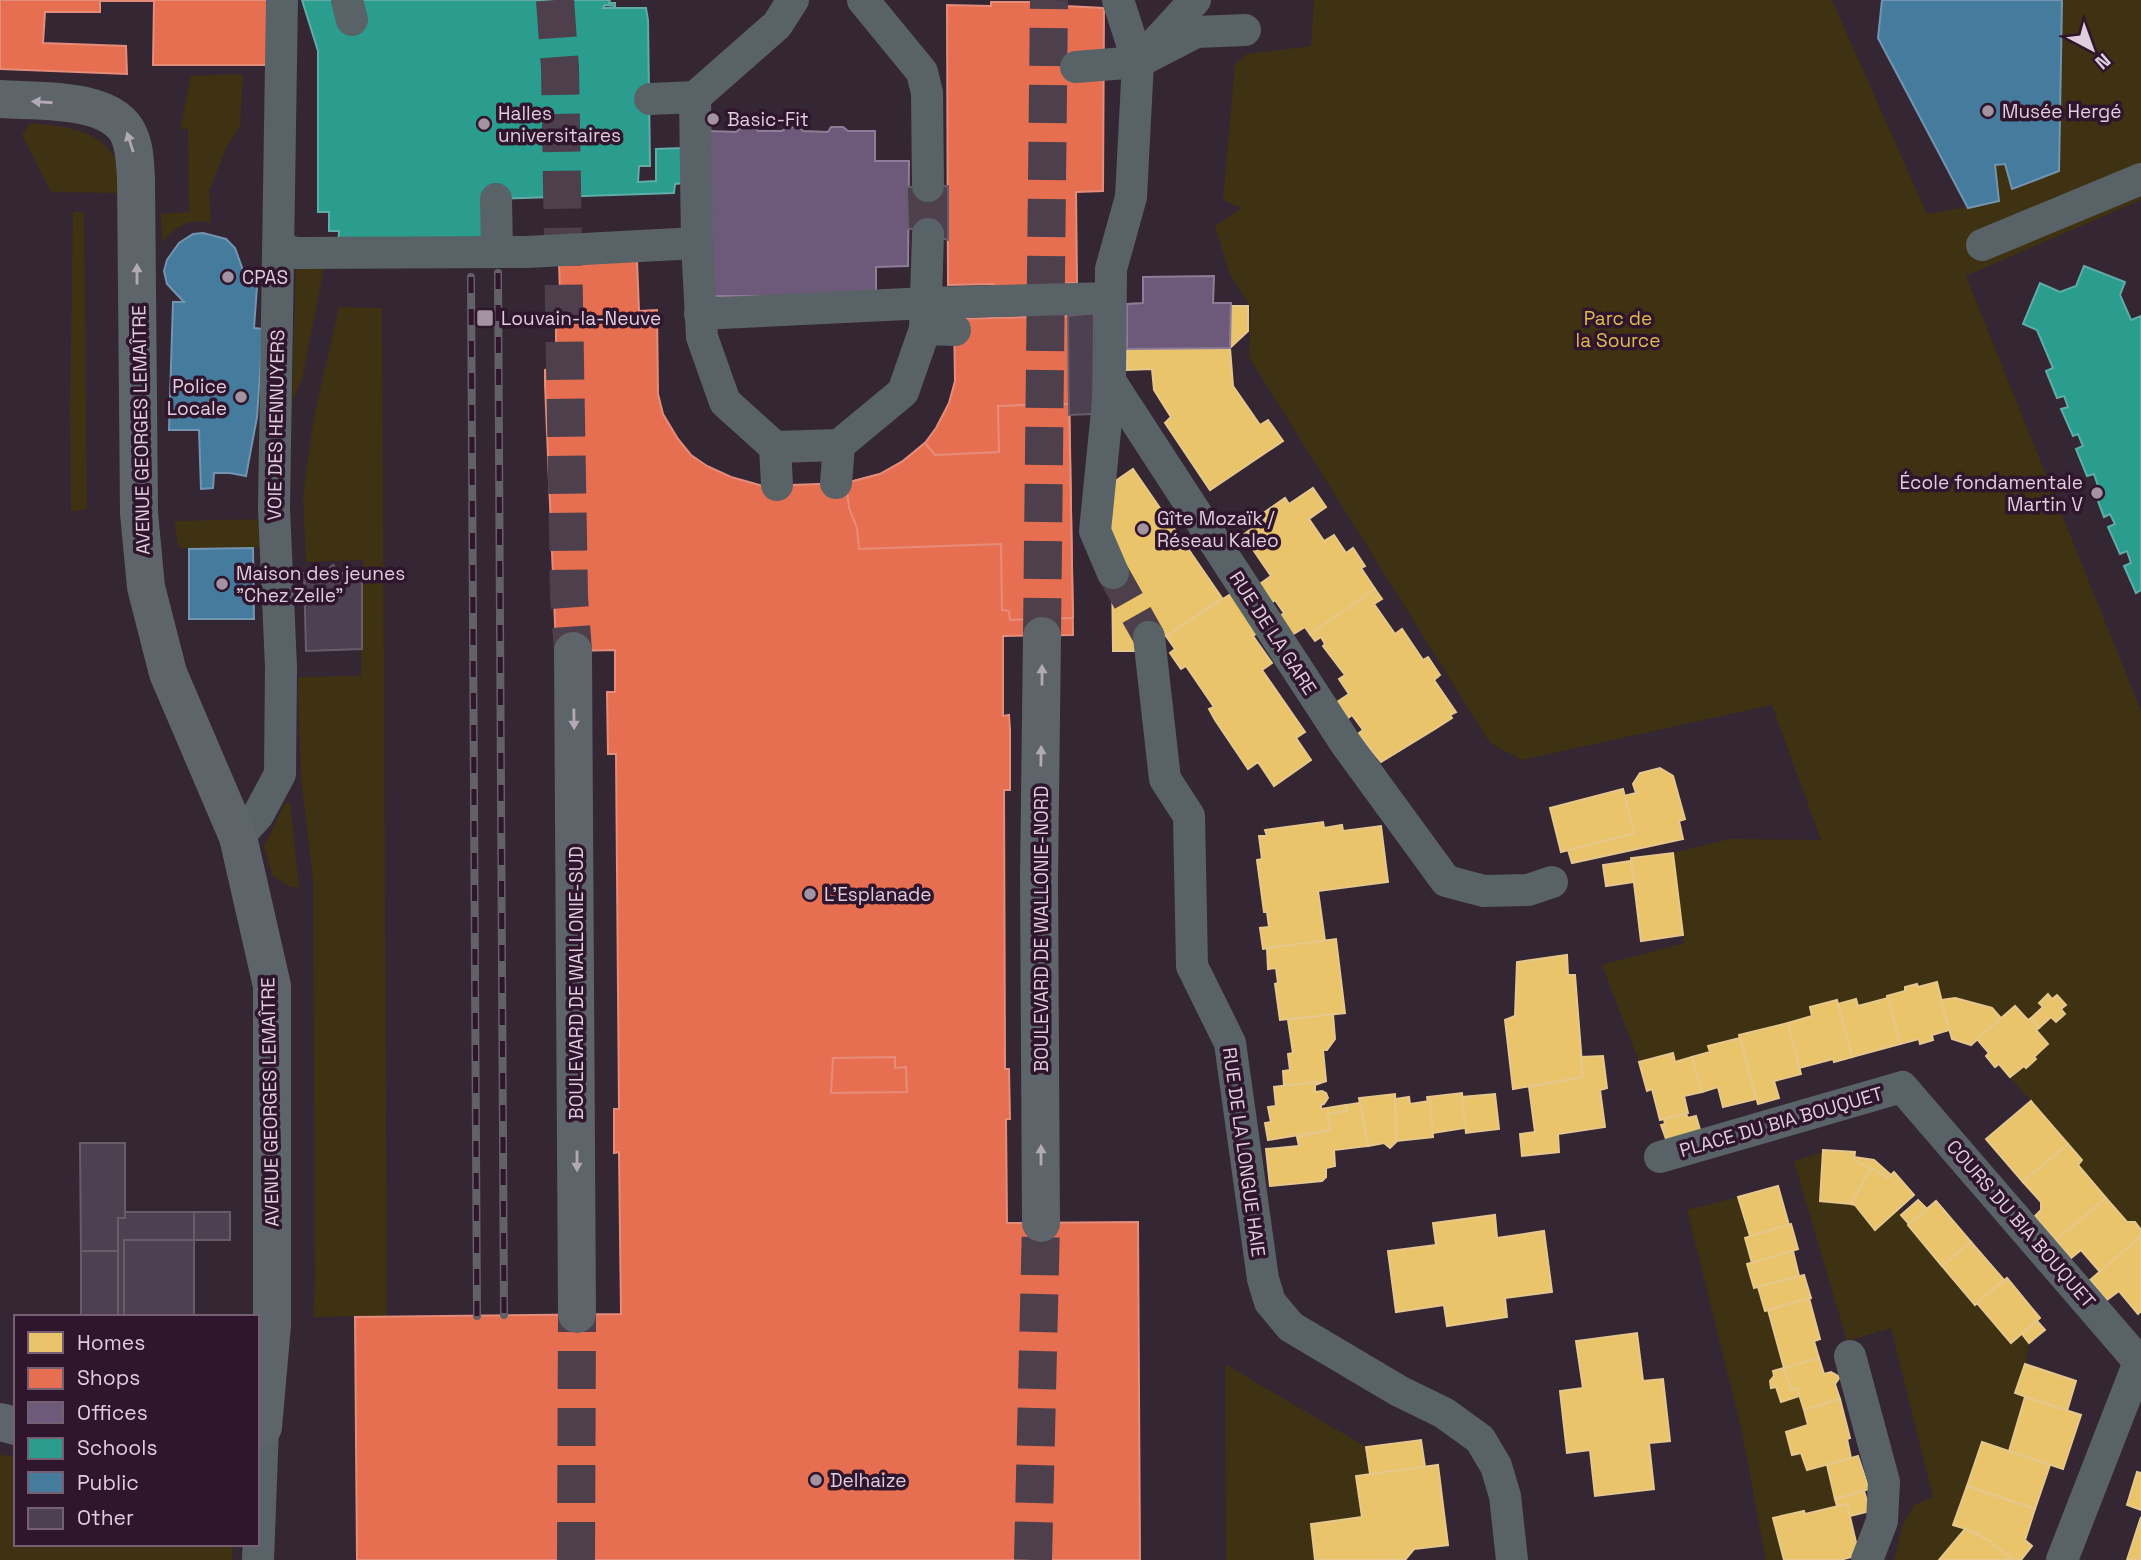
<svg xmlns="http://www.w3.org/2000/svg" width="2141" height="1560" font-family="'Space Grotesk',sans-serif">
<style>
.green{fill:#3f3212}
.homes{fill:#e9c46a;stroke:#e6c78c;stroke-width:2}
.shops{fill:#e76f51;stroke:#e58c7b;stroke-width:2}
.offices{fill:#6d597a;stroke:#8f7c98;stroke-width:2}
.schools{fill:#2a9d8f;stroke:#60aca6;stroke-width:2}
.public{fill:#457b9d;stroke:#7394b0;stroke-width:2}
.building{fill:#4d4051;stroke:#675d69;stroke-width:2}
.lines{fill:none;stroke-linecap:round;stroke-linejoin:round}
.street-tunnel{stroke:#4e3f4c;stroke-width:32;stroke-dasharray:32 16;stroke-linecap:butt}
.secondary-tunnel{stroke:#4e3f4c;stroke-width:38;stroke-dasharray:38 19;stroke-linecap:butt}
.street{stroke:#596367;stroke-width:32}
.secondary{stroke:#5d646a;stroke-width:38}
.rail-casing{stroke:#636168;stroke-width:8}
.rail{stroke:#2f162d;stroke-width:5;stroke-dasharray:16;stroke-linecap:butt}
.oneway{fill:#b2a9b5}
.poi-dot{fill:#a393a2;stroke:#2f162d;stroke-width:2.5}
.labels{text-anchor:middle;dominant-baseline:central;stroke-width:7;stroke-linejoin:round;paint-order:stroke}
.poi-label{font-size:19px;fill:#dfcedd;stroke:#2f162d;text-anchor:start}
.park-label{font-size:19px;fill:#deba52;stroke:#2f162d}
.street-label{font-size:19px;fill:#dfcedd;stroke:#2f162d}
</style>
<rect width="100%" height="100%" fill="#342633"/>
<g class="green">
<path d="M1314,0H1832L1927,214L1999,201L1995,165L2005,164L2012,189L2059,171L2062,0H2141V200L1966,276L2141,711V1230L2135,1222H2127L2078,1165L2082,1160L2010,1077L2024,1066L2026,1068L2035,1059L2034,1057L2048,1045L2036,1030L2051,1017L2056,1022L2065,1014L2061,1009L2066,1005L2058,995L2052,999L2048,995L2039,1002L2043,1007L2028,1020L2001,1018C1986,1003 1962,996 1941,1000L1936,982L1918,987L1917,984L1905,987V991L1888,996V998L1858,1006L1856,999L1838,1004L1837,1000L1810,1007L1812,1016L1709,1046L1710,1052L1675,1062L1673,1053L1639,1062L1602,965L1684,943L1673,853L1730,839L1821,840L1772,705L1522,760L1490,743L1249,357L1251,308L1229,272L1215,226L1242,208L1223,200L1235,64L1247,54L1311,46Z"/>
<path d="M243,74L240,126L226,148L209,191L211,223C190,218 175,227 162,242L161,214L189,212L188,129H180L191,76Z"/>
<path d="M30,123C62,126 99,128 116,160C121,169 120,183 121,193L51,192L22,135Z"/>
<polygon points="73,212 84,212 87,509 71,512 70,409"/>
<polygon points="296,262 325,262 303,375 292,404"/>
<polygon points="339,307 382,308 387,1316 313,1317 315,1281 313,879 301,776 298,677 361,676 363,560 306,562 303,495 314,417"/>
<polygon points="264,519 262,548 189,549 180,548 177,541 175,521"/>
<polygon points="290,802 299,887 297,888 289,886 273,876 264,847 285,803"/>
<polygon points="1823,1152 1820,1201 1855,1205 1875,1230 1897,1210 1909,1224 1908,1226 1974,1304 1977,1303 2010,1343 2022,1334 2029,1343 2025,1364 2015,1393 2025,1397 2009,1451 1954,1525 1965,1529 1939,1560 1894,1560 1903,1525 1914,1505 1933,1497 1891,1328 1847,1341 1794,1161"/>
<polygon points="1738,1197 1750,1236 1745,1238 1752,1263 1747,1264 1753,1288 1758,1287 1765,1311 1768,1310 1784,1368 1773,1371 1774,1376 1770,1382 1771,1388 1776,1387 1782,1401 1799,1396 1808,1425 1786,1432 1792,1455 1801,1453 1807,1470 1827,1465 1837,1506 1774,1518 1784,1560 1766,1560 1741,1427 1687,1210"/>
<polygon points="1225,1364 1366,1447 1370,1474 1356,1476 1362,1517 1311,1524 1315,1560 1226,1560"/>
<polygon points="0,1455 16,1456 16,1544 233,1544 232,1560 0,1560"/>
</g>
<g class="homes">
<polygon points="1231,306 1248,306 1248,331 1230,348"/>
<polygon points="1230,348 1233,386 1260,425 1268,420 1283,441 1210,490 1165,423 1171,417 1154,390 1152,369 1127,370 1127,349"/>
<polygon points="1133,469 1222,598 1166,636 1144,637 1143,651 1113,651 1111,484"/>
<polygon points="1313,488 1326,507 1309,519 1324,541 1334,535 1346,553 1353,548 1365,566 1361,568 1375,589 1310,634 1305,627 1292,635 1279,617 1284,613 1275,600 1270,604 1257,586 1271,576 1243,535 1265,519 1262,514 1285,498 1289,504"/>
<polygon points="1375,589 1382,599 1374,604 1395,634 1402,629 1423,660 1428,657 1440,675 1434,680 1456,712 1450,715 1452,718 1435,729 1381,762 1358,734 1363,730 1352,715 1348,718 1337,702 1349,694 1339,679 1345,675 1323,646 1325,644 1321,637 1315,641 1310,634"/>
<polygon points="1232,593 1259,631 1253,636 1272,663 1262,670 1305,732 1296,738 1311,760 1274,786 1258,762 1248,769 1215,720 1209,709 1214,707 1186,666 1181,669 1170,653 1175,649 1166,636"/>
<polygon points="1660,768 1673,776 1685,819 1679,821 1683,839 1572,863 1568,850 1634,833 1624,796 1636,793 1633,784 1640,773"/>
<polygon points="1623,789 1634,833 1561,852 1550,808"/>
<polygon points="1323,822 1324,828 1342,825 1343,831 1381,826 1388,882 1318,891 1325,941 1263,949 1260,928 1269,927 1267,912 1264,912 1257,860 1262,859 1259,836 1267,836 1265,830"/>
<polygon points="1673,853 1683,935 1641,941 1631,858"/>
<polygon points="1631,861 1634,882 1606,886 1603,865"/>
<polygon points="1336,939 1345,1013 1280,1020 1275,984 1278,983 1276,968 1268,969 1267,948"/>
<polygon points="1567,955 1568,975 1575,975 1583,1077 1513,1089 1505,1020 1515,1016 1517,962"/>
<polygon points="1937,982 1949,1030 1932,1035 1933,1040 1920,1044 1919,1039 1900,1044 1887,996 1905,991 1905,987 1917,984 1918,987"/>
<polygon points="2048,994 2052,999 2057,995 2066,1005 2061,1009 2065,1014 2056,1022 2051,1017 2039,1028 2031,1018 2043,1007 2039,1003"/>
<polygon points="1888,998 1900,1044 1852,1057 1838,1004 1856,999 1858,1006"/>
<polygon points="1955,998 1992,1008 2001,1018 1971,1045 1952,1039 1941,1000"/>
<polygon points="1837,1000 1852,1057 1834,1062 1833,1059 1799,1068 1788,1023 1812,1016 1810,1007"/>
<polygon points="2015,1006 2028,1020 2031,1018 2039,1028 2036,1030 2048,1044 2034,1057 2036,1059 2026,1068 2024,1066 2010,1077 1999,1064 1995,1067 1986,1056 1989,1053 1977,1039"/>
<polygon points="1333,1014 1335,1039 1327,1050 1323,1050 1326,1081 1284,1086 1283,1071 1290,1070 1288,1054 1293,1053 1288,1020"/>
<polygon points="1788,1023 1801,1074 1774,1081 1779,1098 1758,1104 1739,1035"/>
<polygon points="1740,1038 1756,1099 1723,1107 1718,1087 1702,1092 1692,1057 1710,1052 1708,1046"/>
<polygon points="1673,1053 1675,1062 1692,1057 1702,1092 1684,1096 1688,1113 1660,1120 1652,1089 1647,1091 1639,1062"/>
<polygon points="1603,1056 1607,1088 1600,1090 1605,1127 1558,1134 1559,1152 1522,1156 1520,1134 1535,1132 1529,1087 1583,1077 1581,1057"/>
<polygon points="1326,1081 1315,1085 1315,1092 1322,1091 1326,1093 1328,1098 1324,1104 1321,1105 1321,1109 1346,1105 1347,1111 1328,1114 1330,1130 1268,1140 1265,1123 1271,1122 1268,1107 1276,1106 1274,1087"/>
<polygon points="1462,1093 1465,1128 1432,1133 1430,1101 1428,1102 1427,1097"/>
<polygon points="1395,1094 1397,1141 1390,1148 1384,1143 1368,1146 1359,1098"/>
<polygon points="1495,1094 1499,1129 1466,1133 1462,1097"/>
<polygon points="1409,1097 1410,1104 1430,1101 1433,1137 1397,1141 1395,1099"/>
<polygon points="2031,1101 2068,1144 2023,1182 1986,1139"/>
<polygon points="1360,1103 1368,1146 1334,1150 1335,1166 1326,1168 1326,1177 1322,1181 1270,1186 1266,1149 1299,1146 1297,1137 1330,1130 1328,1114 1347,1111 1346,1105"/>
<polygon points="1686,1114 1688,1118 1696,1116 1703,1140 1670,1150 1661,1125 1665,1124 1664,1119"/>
<polygon points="2068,1144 2082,1160 2078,1165 2106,1198 2056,1240 2035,1216 2041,1210 2041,1202 2023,1182"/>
<polygon points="1823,1150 1855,1152 1854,1160 1871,1168 1851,1204 1820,1201"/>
<polygon points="1854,1157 1874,1160 1891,1175 1888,1178 1854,1160"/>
<polygon points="1871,1168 1888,1178 1894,1172 1914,1195 1875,1230 1855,1205 1851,1204"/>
<polygon points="1778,1186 1789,1225 1750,1236 1738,1197"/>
<polygon points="2106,1198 2127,1222 2135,1222 2141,1230 2141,1236 2100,1272 2081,1250 2071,1258 2056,1240"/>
<polygon points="1918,1200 1927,1209 1909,1224 1901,1215"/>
<polygon points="1936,1201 1971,1242 1942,1266 1908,1225"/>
<polygon points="1495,1215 1497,1238 1544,1231 1552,1292 1505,1298 1507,1317 1447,1326 1444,1305 1396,1312 1388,1251 1436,1245 1433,1223"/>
<polygon points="1791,1224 1798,1249 1752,1263 1745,1238"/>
<polygon points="2141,1236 2141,1311 2138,1314 2119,1291 2107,1300 2090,1280"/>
<polygon points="1971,1242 2004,1280 1975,1305 1942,1266"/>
<polygon points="1793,1251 1799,1276 1754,1288 1747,1264"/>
<polygon points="1804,1275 1811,1298 1765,1311 1758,1287"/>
<polygon points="2007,1278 2040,1318 2011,1343 1977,1303"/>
<polygon points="1809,1298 1820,1339 1814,1341 1819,1358 1784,1368 1768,1310"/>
<polygon points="2037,1321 2045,1330 2029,1343 2022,1334"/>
<polygon points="1637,1333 1643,1381 1663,1379 1670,1441 1649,1443 1654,1489 1595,1496 1590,1450 1567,1453 1560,1391 1583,1388 1576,1341"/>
<polygon points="1819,1358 1824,1374 1831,1372 1840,1377 1835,1384 1840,1399 1804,1410 1797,1388 1791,1390 1784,1368"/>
<polygon points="2025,1364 2076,1381 2067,1411 2015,1393"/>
<polygon points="1784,1368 1791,1390 1797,1388 1799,1396 1781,1402 1776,1387 1771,1388 1770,1381 1774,1376 1773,1371"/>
<polygon points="2025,1397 2081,1415 2063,1469 2009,1451"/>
<polygon points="1840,1399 1850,1438 1847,1439 1851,1458 1807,1470 1801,1453 1792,1455 1786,1432 1808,1425 1804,1410"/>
<polygon points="1421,1440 1425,1467 1370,1474 1366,1447"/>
<polygon points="1982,1442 2050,1465 2035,1509 1967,1486"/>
<polygon points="1858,1456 1869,1489 1835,1499 1827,1465"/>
<polygon points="1438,1465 1448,1545 1414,1549 1405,1560 1315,1560 1311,1524 1362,1517 1356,1476"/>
<polygon points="2137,1472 2141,1473 2141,1510 2127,1505"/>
<polygon points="1967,1486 2035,1509 2025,1540 2032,1546 2021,1560 2013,1560 1988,1540 1973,1531 1953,1525"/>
<polygon points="1864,1491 1870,1511 1850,1516 1847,1504 1837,1506 1835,1499"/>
<polygon points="1847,1504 1859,1555 1840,1560 1784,1560 1773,1518 1804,1511 1805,1514"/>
<polygon points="2141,1517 2141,1560 2127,1560"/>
<polygon points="1965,1529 1988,1540 2013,1560 1939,1560"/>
</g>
<g class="shops">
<polygon points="0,0 267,0 269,65 153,65 154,1 100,1 100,12 45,12 43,43 126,46 127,74 0,69"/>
<polygon points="991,2 1065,2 1065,6 1104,8 1103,191 1076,192 1077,283 1067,283 1066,288 992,288 993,284 948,285 947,5 991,6"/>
<polygon points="637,260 639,311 657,310 658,394 663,414 678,439 691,455 707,466 731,477 763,486 846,483 880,474 903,461 925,443 936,428 949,403 955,381 954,319 1068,316 1073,635 1003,636 1003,716 1009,715 1010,730 1010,790 1004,790 1005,1069 1009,1069 1010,1119 1006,1119 1007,1223 1138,1222 1140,1560 357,1560 355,1317 621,1314 619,1152 614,1153 614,1109 619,1109 616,754 608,754 607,692 615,692 615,650 573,651 556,648 545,384 545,370 556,369 556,325 561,324 559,263"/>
<polygon points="1048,404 1069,404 1073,618 1010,620 1009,611 1002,610 1001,544 859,549 857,528 849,508 846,483 880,474 903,461 925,443 935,455 999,452 998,406"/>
<polygon points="895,1057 895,1068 906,1067 907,1092 831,1093 833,1058"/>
</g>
<g class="offices">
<polygon points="799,127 803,131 828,132 831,127 843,127 848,131 875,131 875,161 909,161 908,266 876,267 876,296 712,296 710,131 736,132 741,128 755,128 758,131 782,131 786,128"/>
<polygon points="1214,276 1213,303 1231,303 1230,348 1127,349 1127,304 1143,303 1143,277"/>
</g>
<g class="schools">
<polygon points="302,0 610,0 609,3 615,3 615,6 605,5 603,8 646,8 648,20 650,166 639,166 638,182 656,181 656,149 683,148 683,183 675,184 674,193 496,199 486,246 338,247 339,231 329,231 329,212 318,212 318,51"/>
<polygon points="2084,266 2125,282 2120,295 2131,320 2141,316 2141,590 2136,593 2124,566 2131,563 2127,551 2120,554 2108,527 2115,524 2110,514 2104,517 2093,488 2098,486 2094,474 2087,476 2076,449 2083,446 2078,434 2073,436 2061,409 2068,407 2064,396 2057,398 2046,371 2053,368 2037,330 2023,324 2040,283 2060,292 2076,286"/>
</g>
<g class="public">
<polygon points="1882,0 2062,0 2059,171 2012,189 2005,164 1995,165 1999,201 1968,208 1878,38"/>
<polygon points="203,233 226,239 235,248 244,273 258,273 254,328 263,329 257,417 246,476 230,473 214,473 213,488 201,489 199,430 169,430 173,302 184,302 167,284 164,271 167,260 179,243 193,234"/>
<polygon points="253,548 254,619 189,619 189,549"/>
</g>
<g class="building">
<polygon points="948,186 948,240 908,228 907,187"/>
<polygon points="1094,313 1093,414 1069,415 1068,316"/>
<polygon points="333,565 341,573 362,573 362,649 306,651 304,573 324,574"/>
<polygon points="80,1143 125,1143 125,1218 118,1218 118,1251 81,1251"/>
<polygon points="125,1212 194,1212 194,1240 124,1240 124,1317 118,1317 118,1218 125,1218"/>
<rect x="194" y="1212" width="36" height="28"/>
<rect x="124" y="1240" width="70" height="77"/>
<rect x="81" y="1251" width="37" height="66"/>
</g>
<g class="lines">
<g class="street-tunnel">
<polyline points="928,186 928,234"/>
<polyline points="1113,573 1149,637"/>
</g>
<g class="secondary-tunnel">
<polyline points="555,0 560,68 569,597 573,651"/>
<polyline points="1042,636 1049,0"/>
<polyline points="576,1560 577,1314"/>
<polyline points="1033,1560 1041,1223"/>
</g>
<g class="street">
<polyline points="347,0 352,20"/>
<polyline points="863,0 922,72 927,93 928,186"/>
<polyline points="1118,0 1138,62 1131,197 1111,269 1110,381 1346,744 1446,881 1484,891 1528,890 1552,882"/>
<polyline points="1151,48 1195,0"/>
<polyline points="1076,67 1138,62 1196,32 1245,30"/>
<polyline points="695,97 777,25 793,0"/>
<polyline points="650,99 695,97 697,243 702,337 725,402 775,447 839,445 903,392 925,329 928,234"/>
<polyline points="496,199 497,251"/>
<polyline points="1982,245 2141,179"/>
<polyline points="279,248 296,253 527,252 697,243"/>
<polyline points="700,314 927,303 1110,298"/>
<polyline points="925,329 955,330"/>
<polyline points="1110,381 1095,531 1113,573"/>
<polyline points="775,447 777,485"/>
<polyline points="836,483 839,445"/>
<polyline points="1149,637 1165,779 1189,816 1192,966 1230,1043 1263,1279 1270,1302 1291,1327 1399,1391 1444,1413 1480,1439 1496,1466 1505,1496 1512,1560"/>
<polyline points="238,837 258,815 280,774 281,667 274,508 282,0"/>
<polyline points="1660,1157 1902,1087 2141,1364"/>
<polyline points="1850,1356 1884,1482 1882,1521 1867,1560"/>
<polyline points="258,1560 263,1427"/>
<polyline points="2062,1560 2139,1362"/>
</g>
<g class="secondary">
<path d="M0,99C37,102 112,96 129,135C135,148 135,164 136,178L139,513L146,587L168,673L238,837L272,986V1325L263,1427H257"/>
<polyline points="573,651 577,1314"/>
<polyline points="1041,1223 1039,878 1042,636"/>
<polyline points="0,1422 16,1426"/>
</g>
<g class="rail-casing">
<g id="rail">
<polyline points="498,273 504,1315"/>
<polyline points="471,277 477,1316"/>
</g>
</g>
<use href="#rail" class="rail"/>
</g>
<defs><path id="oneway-solid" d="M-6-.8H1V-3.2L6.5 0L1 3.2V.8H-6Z" transform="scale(1.75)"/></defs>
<g class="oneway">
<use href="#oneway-solid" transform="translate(42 102) rotate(-176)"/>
<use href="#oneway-solid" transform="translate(130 142) rotate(-108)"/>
<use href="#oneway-solid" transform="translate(137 274) rotate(-90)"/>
<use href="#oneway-solid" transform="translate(1042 675) rotate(-90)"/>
<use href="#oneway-solid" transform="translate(574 719) rotate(89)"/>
<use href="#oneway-solid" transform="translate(1041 756) rotate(-89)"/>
<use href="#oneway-solid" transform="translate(1041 1155) rotate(-90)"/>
<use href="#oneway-solid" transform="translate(577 1161) rotate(90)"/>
</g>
<g class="poi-dot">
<circle cx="1988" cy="111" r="7"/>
<circle cx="713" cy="119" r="7"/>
<circle cx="484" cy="124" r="7"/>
<circle cx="228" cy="277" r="7"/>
<rect x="476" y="309" width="18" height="18" rx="3.5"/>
<circle cx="241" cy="397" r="7"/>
<circle cx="2097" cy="493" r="7"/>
<circle cx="1143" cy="529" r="7"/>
<circle cx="222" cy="584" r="7"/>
<circle cx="810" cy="894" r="7"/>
<circle cx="816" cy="1480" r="7"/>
</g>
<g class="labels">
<g class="poi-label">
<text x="2002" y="111">Musée Hergé</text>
<text x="498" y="113">Halles<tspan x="498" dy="22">universitaires</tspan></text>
<text x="727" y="119">Basic-Fit</text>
<text x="242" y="277">CPAS</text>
<text x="501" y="318">Louvain-la-Neuve</text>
<text x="227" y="386" text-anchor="end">Police<tspan x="227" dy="22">Locale</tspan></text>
<text x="2083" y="482" text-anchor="end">École fondamentale<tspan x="2083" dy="22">Martin V</tspan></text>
<text x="1157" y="518">Gîte Mozaïk /<tspan x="1157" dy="22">Réseau Kaleo</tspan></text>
<text x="236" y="573">Maison des jeunes<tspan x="236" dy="22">"Chez Zelle"</tspan></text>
<text x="824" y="894">L'Esplanade</text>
<text x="830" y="1480">Delhaize</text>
</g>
<g class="park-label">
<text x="1618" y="318">Parc de<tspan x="1618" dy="22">la Source</tspan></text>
</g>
<g class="street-label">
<text transform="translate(276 425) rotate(-89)">VOIE DES HENNUYERS</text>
<text transform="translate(141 430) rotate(-91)">AVENUE GEORGES LEMAÎTRE</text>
<text transform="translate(1273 633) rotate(57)">RUE DE LA GARE</text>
<text transform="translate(1041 929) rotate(-90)">BOULEVARD DE WALLONIE-NORD</text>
<text transform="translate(576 983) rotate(-90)">BOULEVARD DE WALLONIE-SUD</text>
<text transform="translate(270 1102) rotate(-91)">AVENUE GEORGES LEMAÎTRE</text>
<text transform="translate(1781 1122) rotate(-16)">PLACE DU BIA BOUQUET</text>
<text transform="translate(1244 1152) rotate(82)">RUE DE LA LONGUE HAIE</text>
<text transform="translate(2021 1224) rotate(49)">COURS DU BIA BOUQUET</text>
</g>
</g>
<rect x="14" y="1315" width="245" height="231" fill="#2f162d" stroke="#756073" stroke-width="2"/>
<rect x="28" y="1332" width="35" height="21" fill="#e9c46a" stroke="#756073" stroke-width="2"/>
<text x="77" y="1350" font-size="21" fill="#dfcedd">Homes</text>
<rect x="28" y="1368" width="35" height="21" fill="#e76f51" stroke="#756073" stroke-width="2"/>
<text x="77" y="1385" font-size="21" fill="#dfcedd">Shops</text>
<rect x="28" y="1402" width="35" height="21" fill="#6d597a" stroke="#756073" stroke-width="2"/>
<text x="77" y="1420" font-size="21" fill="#dfcedd">Offices</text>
<rect x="28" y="1438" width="35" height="21" fill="#2a9d8f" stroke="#756073" stroke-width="2"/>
<text x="77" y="1455" font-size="21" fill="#dfcedd">Schools</text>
<rect x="28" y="1472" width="35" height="21" fill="#457b9d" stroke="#756073" stroke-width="2"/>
<text x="77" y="1490" font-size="21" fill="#dfcedd">Public</text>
<rect x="28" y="1508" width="35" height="21" fill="#4d4051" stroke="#756073" stroke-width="2"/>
<text x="77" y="1525" font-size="21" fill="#dfcedd">Other</text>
<g transform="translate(2092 49) rotate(139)" stroke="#2f162d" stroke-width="5" paint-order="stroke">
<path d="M0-5L12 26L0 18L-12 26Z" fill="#dfcedd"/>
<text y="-10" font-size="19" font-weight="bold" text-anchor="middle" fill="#dfcedd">N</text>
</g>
</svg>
